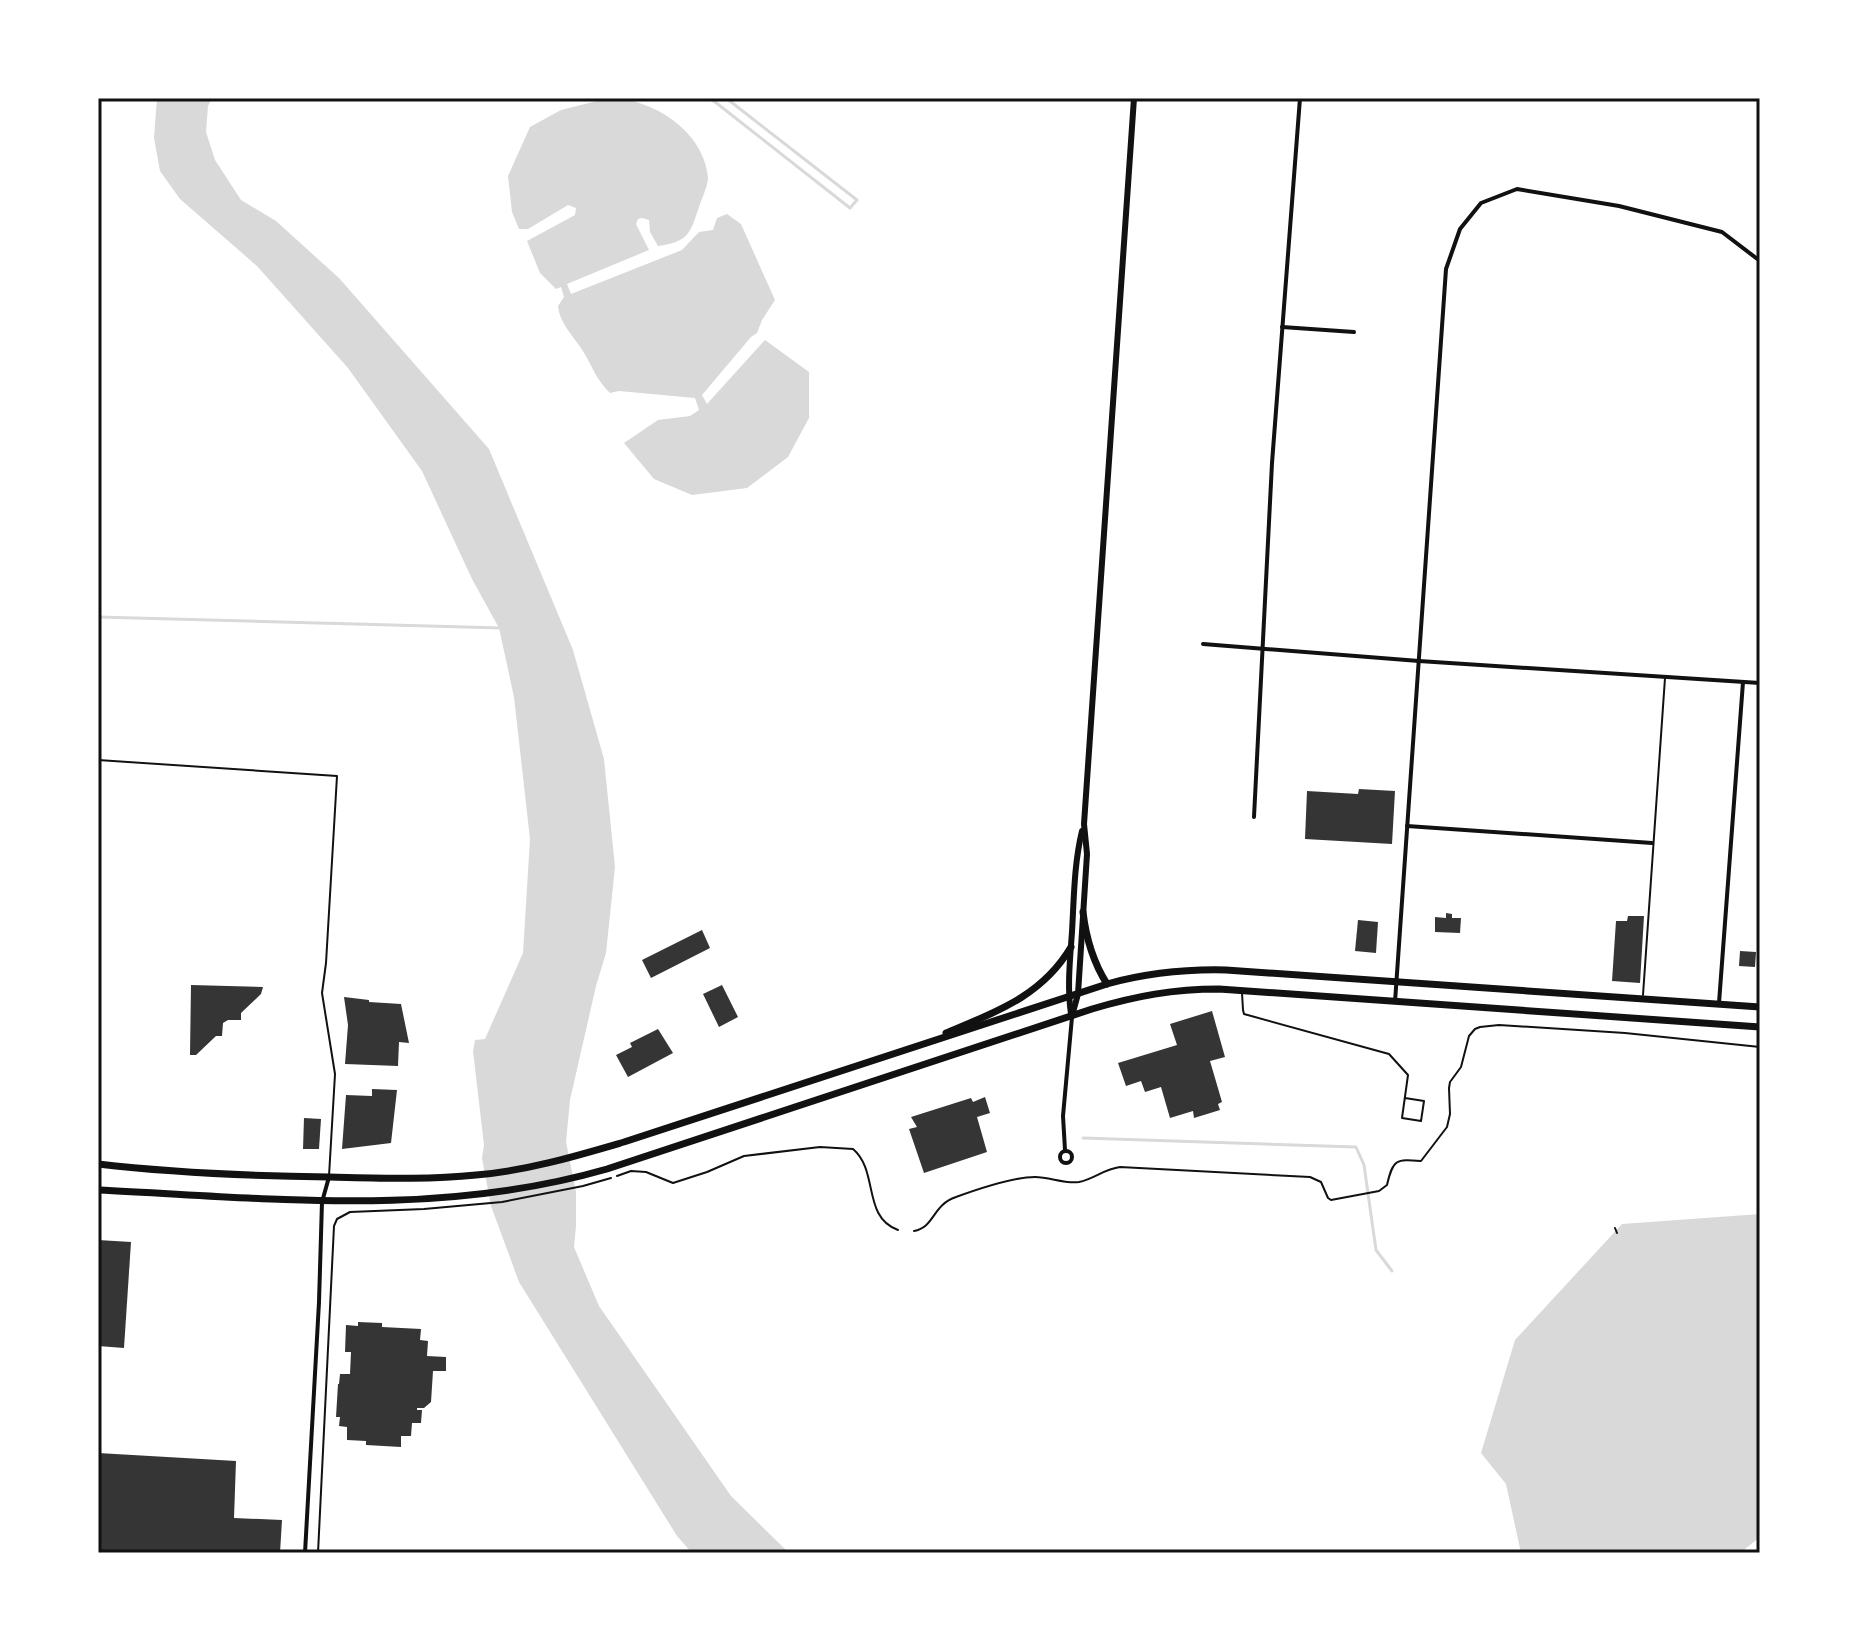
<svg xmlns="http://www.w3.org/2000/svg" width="1858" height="1651" font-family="Figtree,sans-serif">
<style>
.water{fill:#d9d9d9}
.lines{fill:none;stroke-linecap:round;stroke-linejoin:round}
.stream{stroke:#d9d9d9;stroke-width:3}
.building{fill:#353535}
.path{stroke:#111;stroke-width:2}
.service{stroke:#111;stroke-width:2}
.minor{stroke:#111;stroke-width:4}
.secondary{stroke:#111;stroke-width:6}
.trunk{stroke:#111;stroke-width:7}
.neatline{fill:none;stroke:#111;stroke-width:3}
</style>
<rect width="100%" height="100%" fill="#fff"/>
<g class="water">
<polygon points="157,98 212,98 208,106 206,132 215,160 241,200 276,221 339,278 489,449 573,650 604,759 615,867 606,953 596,986 570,1100 566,1142 576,1192 576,1226 574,1247 599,1306 731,1496 789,1553 692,1553 677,1536 519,1282 491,1206 482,1158 484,1145 473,1051 475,1040 485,1039 523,953 530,839 514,697 499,628 472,579 422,471 348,368 257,266 180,199 160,171 154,138"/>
<path d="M609,98C652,98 704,131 708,177C708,186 702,198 699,207C690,234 688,242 658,246L650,232L649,220L642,218L638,219L636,224L649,250L567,284L571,294L682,250L699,232L713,230L717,218L727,214L741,224L775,300L762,320L757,333L751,337L702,395L707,404L765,340L809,372V418L788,457L747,488L692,495L654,479L624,443L658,420L690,416L699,410L695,398L619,391L610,393C598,381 595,373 587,358C578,340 560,326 558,306L564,297L561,287L556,289L540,273L527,241L575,215L576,208L568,205L528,229H519L512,212L508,176L530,127L561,110Z"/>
<polygon points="1760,1214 1760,1537 1740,1553 1521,1553 1506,1484 1481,1453 1515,1340 1622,1224"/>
</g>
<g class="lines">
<g class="stream">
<polyline points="710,98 850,208 857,200 726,98"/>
<polyline points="98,617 502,628"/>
<polyline points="1083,1138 1356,1147 1364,1165 1376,1250 1392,1271"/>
</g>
</g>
<g class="building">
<polygon points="1359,789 1395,791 1392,844 1305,839 1307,791 1358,794"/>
<polygon points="1446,913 1452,914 1452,918 1461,918 1460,933 1435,932 1435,917 1446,918"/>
<polygon points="1628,916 1644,916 1640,983 1612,981 1616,921 1627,921"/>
<polygon points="1358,920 1378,922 1376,953 1355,951"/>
<polygon points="702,930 710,948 651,978 642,960"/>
<polygon points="1740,951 1756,952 1755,967 1739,966"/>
<polygon points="191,985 263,987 261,994 241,1013 241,1020 228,1020 223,1023 222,1036 216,1036 196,1055 190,1055"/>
<polygon points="722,985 738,1017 719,1027 703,994"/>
<polygon points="344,997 369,1000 369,1002 401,1004 409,1043 399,1042 398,1066 345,1064 348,1025"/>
<polygon points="1212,1011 1225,1057 1210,1061 1222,1102 1218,1104 1220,1110 1194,1118 1193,1111 1170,1118 1161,1087 1145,1092 1141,1081 1126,1086 1118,1063 1177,1045 1170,1024"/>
<polygon points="658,1029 673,1053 628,1077 616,1055 632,1047 630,1043"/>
<polygon points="372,1089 397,1090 391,1143 342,1149 346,1095 372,1096"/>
<polygon points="985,1097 990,1113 977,1117 987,1152 924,1173 909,1129 917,1127 911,1117 971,1098 973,1102"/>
<polygon points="304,1118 321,1119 319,1149 303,1149"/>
<polygon points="98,1240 131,1242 124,1348 98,1346"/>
<polygon points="358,1322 382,1323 382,1327 421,1329 420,1340 428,1341 427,1356 446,1357 446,1371 433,1371 431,1402 424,1408 417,1408 417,1410 422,1410 421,1423 412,1423 411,1436 401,1436 401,1447 366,1445 366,1441 347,1440 347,1427 339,1426 340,1417 336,1417 338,1384 339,1384 340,1374 350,1374 351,1352 345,1352 346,1325 358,1326"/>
<polygon points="98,1453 236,1461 234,1518 282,1520 280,1553 98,1553"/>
</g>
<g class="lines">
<g class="path">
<path d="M617,1176L631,1171L646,1172L673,1183L707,1172L744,1156L820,1147L853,1149C879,1171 862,1217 898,1230"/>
<polyline points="1615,1228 1617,1233"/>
<path d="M914,1231C935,1227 932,1205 956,1197C978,1189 1012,1177 1035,1177C1050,1177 1064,1184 1079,1182C1094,1179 1104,1169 1120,1167L1310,1177L1321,1182L1328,1198L1331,1200L1379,1191L1387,1185C1393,1159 1396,1159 1421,1161L1447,1127L1450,1114L1449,1088L1450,1082L1461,1067L1469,1036L1475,1029L1480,1027L1499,1025L1625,1033L1760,1047"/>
<polyline points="318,1553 334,1226 337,1219 350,1212 424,1209 502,1202 583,1186 611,1178"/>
</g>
<g class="service">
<polyline points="98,760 337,776 326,963 322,993 335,1074 329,1176"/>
<polyline points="1242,993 1243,1010 1244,1014 1389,1054 1408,1075 1402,1118 1421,1121 1424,1101 1405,1098"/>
<polyline points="1643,995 1665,678"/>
</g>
<g class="minor">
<polyline points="1282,327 1354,332"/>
<polyline points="1203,644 1419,661 1760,683"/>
<polyline points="1254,817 1272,463 1300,98"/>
<polyline points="1407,826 1652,843"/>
<polyline points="1395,1002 1446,269 1460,229 1481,203 1517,189 1619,206 1722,232 1760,261"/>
<polyline points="1719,1003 1743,682"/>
<polyline points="1065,1150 1063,1116 1072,1017"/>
<circle cx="1066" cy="1157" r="6"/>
<polyline points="305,1553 319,1302 322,1202 329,1177"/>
</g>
<g class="secondary">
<path d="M1071,1014C1067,987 1070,960 1072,932C1074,898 1074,864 1082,831"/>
<polyline points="1072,1016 1078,994 1087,854 1084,824 1134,98"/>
</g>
<g class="trunk">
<path d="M1083,912C1086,938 1093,962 1107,984"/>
<path d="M946,1033C996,1012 1042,996 1071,947"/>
<path d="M98,1164C175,1173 252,1176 329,1177C378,1178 427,1180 476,1175C526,1171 576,1156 624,1142L1107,984C1147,973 1185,969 1226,970L1760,1007"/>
<path d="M98,1190C271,1198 437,1218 607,1169L1092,1009C1136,996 1173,989 1219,989L1760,1027"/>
</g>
</g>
<rect width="1858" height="1651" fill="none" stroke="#ffffff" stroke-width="200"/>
<rect x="100" y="100" width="1658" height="1451" class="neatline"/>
</svg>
